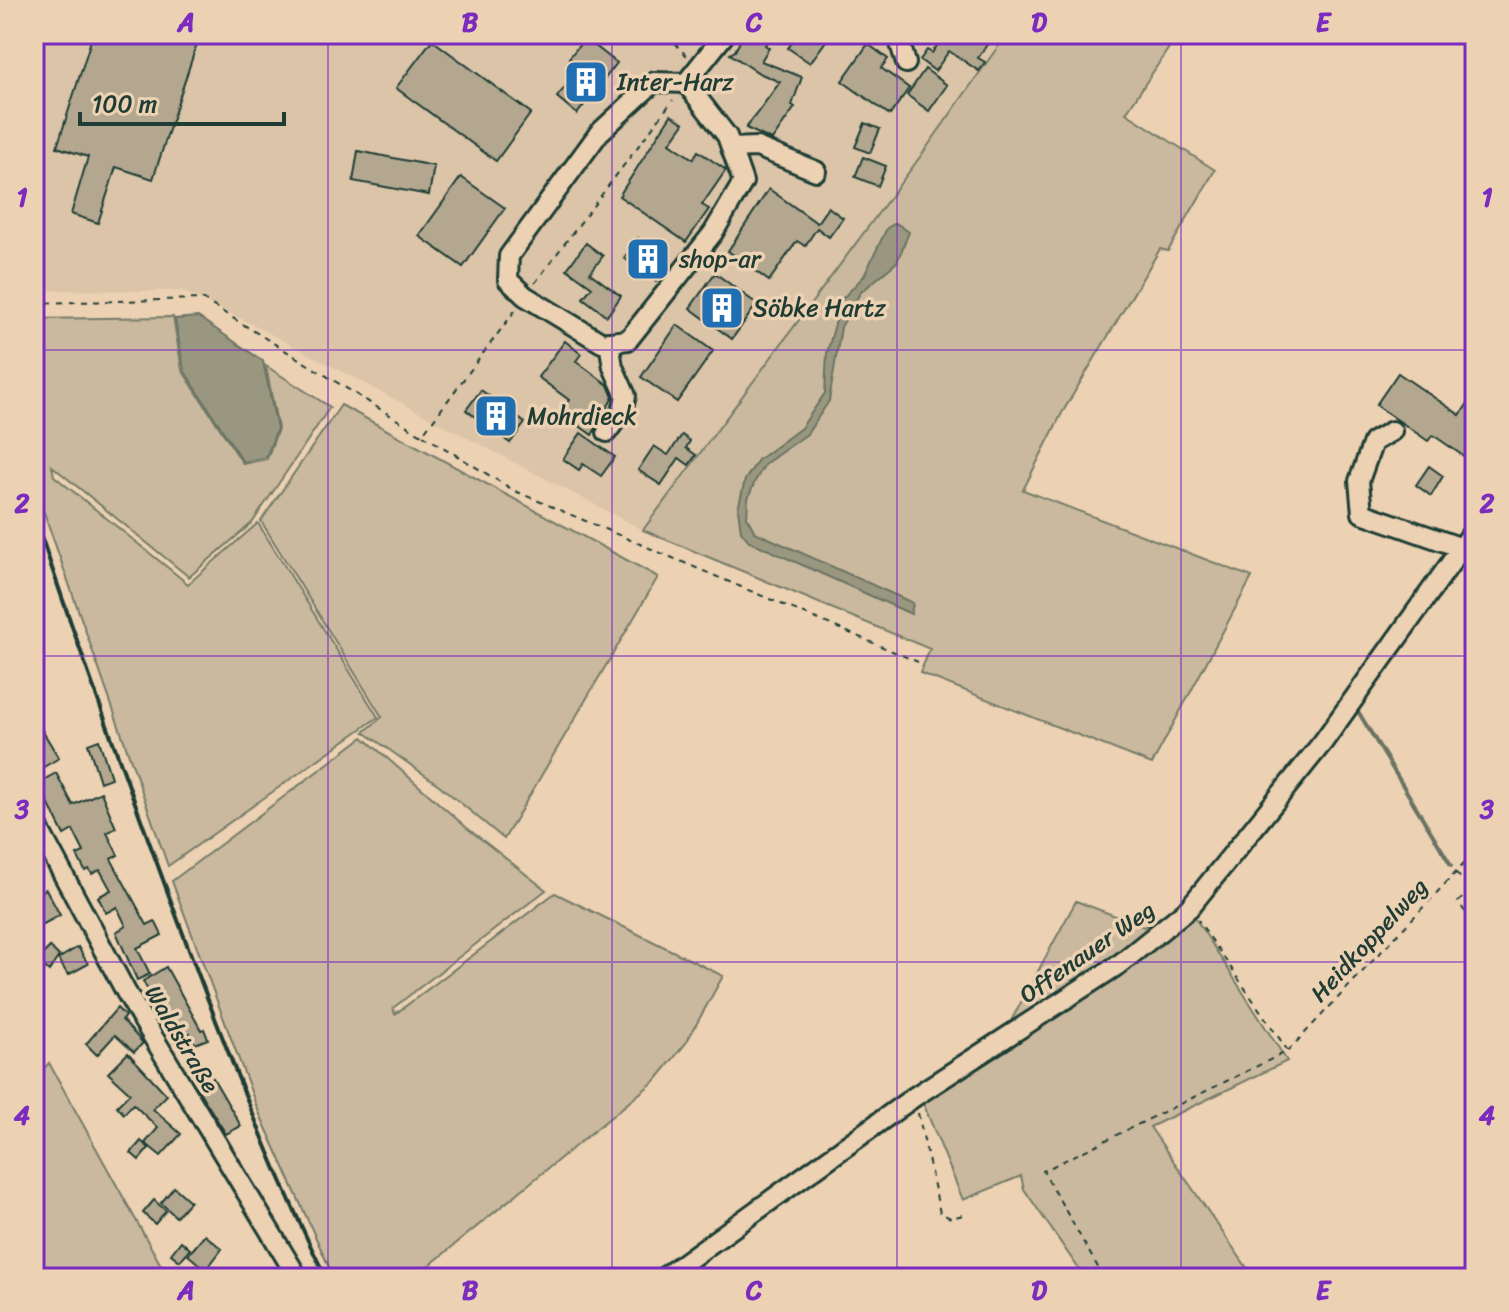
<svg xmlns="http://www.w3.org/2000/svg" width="1509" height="1312" font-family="Sriracha,sans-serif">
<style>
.built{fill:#dbc4a8}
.green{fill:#cab99e;stroke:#747b69;stroke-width:2}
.water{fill:#9a9781;stroke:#697362;stroke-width:2}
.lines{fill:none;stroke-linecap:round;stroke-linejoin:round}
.stream{stroke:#697362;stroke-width:4}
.building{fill:#b3a790;stroke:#1f3d34;stroke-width:2}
.minor-casing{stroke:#1f3d34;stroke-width:24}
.path{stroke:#1f3d34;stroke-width:2;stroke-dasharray:6 6;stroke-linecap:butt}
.minor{stroke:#ecd1b3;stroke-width:18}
.rail{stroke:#1f3d34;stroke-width:4}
.grid{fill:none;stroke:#7b2cbf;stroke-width:2;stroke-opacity:0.55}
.labels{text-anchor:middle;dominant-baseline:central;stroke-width:7;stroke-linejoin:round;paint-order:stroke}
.poi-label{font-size:24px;fill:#1f3d34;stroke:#ecd1b3;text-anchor:start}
.street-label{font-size:24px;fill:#1f3d34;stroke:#ecd1b3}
.neatline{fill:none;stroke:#7b2cbf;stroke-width:3}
.grid-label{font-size:26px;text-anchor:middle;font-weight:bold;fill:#7b2cbf}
</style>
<rect width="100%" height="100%" fill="#ecd1b3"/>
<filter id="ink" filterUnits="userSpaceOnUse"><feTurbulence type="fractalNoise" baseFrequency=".0125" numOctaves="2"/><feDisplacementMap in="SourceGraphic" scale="16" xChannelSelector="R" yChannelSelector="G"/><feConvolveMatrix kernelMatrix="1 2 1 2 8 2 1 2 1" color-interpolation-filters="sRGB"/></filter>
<g filter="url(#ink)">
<polygon class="built" points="34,34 1007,34 920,157 643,530 242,319 182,291 34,290"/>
<g class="green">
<polygon points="1007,34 1178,34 1126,113 1215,170 1168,251 1160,249 1062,413 1023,490 1252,577 1152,764 920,673 930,649 643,530 920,157"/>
<polygon points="173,317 182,370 243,464 267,459 278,429 266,366 330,407 252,523 189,577 52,466 54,476 188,584 258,523 378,717 168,866 34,484 34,319"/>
<polygon points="341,405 658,577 504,839 439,785 364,732 382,717 261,521"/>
<polygon points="363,737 467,828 546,890 393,1008 395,1014 555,893 723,976 686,1043 656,1080 414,1278 334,1278 258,1110 172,881"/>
<polygon points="1076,901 1144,927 1185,902 1287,1061 1150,1127 1254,1278 1085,1278 1024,1189 1021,1176 963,1200 923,1103 1005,1032"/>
<polygon points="49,1063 168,1278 34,1278 34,1079"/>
</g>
<g class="water">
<polygon points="896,223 909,232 897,262 860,293 841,327 829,401 807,434 765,464 755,481 748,499 747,518 755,532 913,603 911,614 749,541 741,531 738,509 745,480 758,460 801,428 825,393 827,353 842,299 864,276 887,228"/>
<polygon points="198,317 263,361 277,429 266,457 243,462 184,370 175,319"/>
</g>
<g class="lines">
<polyline class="stream" points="1359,713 1451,865"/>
</g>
<g class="building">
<polygon points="93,34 200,34 153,179 116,167 98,223 71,214 88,157 57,147"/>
<polygon points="744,34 772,34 765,45 769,48 761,61 802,77 792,105 795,107 772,140 746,128 780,82 759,73 730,54 735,51"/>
<polygon points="798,34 831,34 810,63 788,48"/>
<polygon points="945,34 994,34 978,58 985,62 979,71 949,51 935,71 920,60 927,50 932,53"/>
<polygon points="585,38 617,63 577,114 557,97 581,67 569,58"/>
<polygon points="432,40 531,113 496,161 396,88"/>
<polygon points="868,44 888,59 881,68 909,88 890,115 842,81"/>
<polygon points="925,69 947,85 929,111 907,95"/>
<polygon points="671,115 684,123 670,143 693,159 698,151 726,170 702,205 709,209 686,242 619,196"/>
<polygon points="865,123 880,129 870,153 855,147"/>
<polygon points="358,151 434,166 429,195 353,181"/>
<polygon points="863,157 886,166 878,186 855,177"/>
<polygon points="461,177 505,208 463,267 419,236"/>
<polygon points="769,189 817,223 828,207 843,218 829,237 817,228 805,246 797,241 769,281 728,251"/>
<polygon points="638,238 671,261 656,281 624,258"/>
<polygon points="586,243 603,256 590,273 621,296 607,316 583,298 592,287 567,269"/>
<polygon points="715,273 757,304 732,339 690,308"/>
<polygon points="677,325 713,351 677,402 641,377"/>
<polygon points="565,341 581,354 576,361 608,385 613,397 592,435 560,412 569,400 538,377"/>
<polygon points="1398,373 1460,415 1475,393 1475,464 1433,435 1428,441 1376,405"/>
<polygon points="481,390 525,423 510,443 466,410"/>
<polygon points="581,433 615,457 601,476 583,464 579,470 563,459"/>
<polygon points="682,435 690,441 686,448 696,455 689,465 679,458 661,485 638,470 654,446 668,455"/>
<polygon points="1429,466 1443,476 1431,496 1416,485"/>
<polygon points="34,717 59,758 42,768 34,755"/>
<polygon points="99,740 111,778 100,782 88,744"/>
<polygon points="56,773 73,805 101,792 116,828 107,833 118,855 111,859 147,925 155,921 162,935 137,948 150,974 137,980 116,932 126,926 117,907 106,913 98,897 111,890 100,870 92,874 89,869 85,871 77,855 84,852 73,830 64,835 38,783"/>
<polygon points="46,889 60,915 40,926 34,916 34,896"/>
<polygon points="50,947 59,956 49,971 37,960"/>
<polygon points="78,947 88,964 68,975 58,959"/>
<polygon points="166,967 201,1030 204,1029 208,1039 195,1044 190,1033 175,1042 143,981"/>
<polygon points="117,1008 125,1016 122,1020 143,1043 134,1052 115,1035 97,1055 86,1044"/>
<polygon points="128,1053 167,1095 153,1109 181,1134 161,1156 145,1143 158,1128 133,1104 124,1114 117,1106 130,1093 108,1073"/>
<polygon points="213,1078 241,1126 226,1134 197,1088"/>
<polygon points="141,1141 149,1148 139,1160 131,1153"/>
<polygon points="174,1187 190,1201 176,1217 161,1203"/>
<polygon points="154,1200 166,1211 155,1224 143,1213"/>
<polygon points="205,1235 222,1249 206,1270 188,1255"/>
<polygon points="181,1241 190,1249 180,1261 171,1254"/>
</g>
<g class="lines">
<g class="minor-casing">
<g id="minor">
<polyline points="897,34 906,63"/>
<polygon points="654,82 686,83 727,136 743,182 713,233 628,340 602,343 525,296 508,280 509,256 599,133"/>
<polyline points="686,83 725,34"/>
<polyline points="731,148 757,147 816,171"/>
<polyline points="1392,431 1373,442 1359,481 1362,513 1462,548"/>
<polyline points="607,432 622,411 626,396 613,367 609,342"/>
<polyline points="34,820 126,992 298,1278"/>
<polyline points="663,1278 914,1097 1121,963 1189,908 1323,742 1475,529"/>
</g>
</g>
<g class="path">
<polyline points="666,34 687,56"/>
<polyline points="535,283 673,100"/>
<polyline points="34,303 202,299 422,435 517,308"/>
<polyline points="423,435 515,491 918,662"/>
<polyline points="1456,873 1472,890 1458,902 1475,925"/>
<polyline points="1288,1051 1475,852"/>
<polyline points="918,1113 940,1213 951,1218 963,1215"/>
<polyline points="1104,1278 1043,1171 1288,1051 1198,920"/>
</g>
<use href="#minor" class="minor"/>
<path class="rail" d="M34,515C79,650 127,782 176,915C222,1038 268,1160 326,1278"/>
</g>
</g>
<path class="grid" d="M328,34V1278M612,34V1278M897,34V1278M1181,34V1278M34,350H1475M34,656H1475M34,962H1475"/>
<defs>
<g id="building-square" transform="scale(2.3)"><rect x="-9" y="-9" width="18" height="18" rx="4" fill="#1f6fb2" stroke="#ecd1b3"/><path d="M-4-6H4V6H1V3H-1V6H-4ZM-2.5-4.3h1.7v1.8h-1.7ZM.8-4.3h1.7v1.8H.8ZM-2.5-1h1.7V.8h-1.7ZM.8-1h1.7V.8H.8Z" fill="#fff"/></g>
</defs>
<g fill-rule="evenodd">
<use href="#building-square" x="586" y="82"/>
<use href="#building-square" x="648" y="259"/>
<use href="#building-square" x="722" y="308"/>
<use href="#building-square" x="496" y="416"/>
</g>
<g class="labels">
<g class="poi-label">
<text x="617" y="82">Inter-Harz</text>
<text x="679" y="259">shop-ar</text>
<text x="753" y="308">Söbke Hartz</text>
<text x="527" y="416">Mohrdieck</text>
</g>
<g class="street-label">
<text transform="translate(1369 940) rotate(-47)">Heidkoppelweg</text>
<text transform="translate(1087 952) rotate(-35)">Offenauer Weg</text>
<text transform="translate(182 1039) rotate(59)">Waldstraße</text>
</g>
</g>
<rect width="1509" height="1312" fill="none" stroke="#ecd1b3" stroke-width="88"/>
<path d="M80 112v12h204v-12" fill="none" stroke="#1f3d34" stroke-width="4"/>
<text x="92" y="112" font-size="24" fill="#1f3d34" stroke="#ecd1b3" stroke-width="6" paint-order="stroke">100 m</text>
<rect x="44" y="44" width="1421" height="1224" class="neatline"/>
<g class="grid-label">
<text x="186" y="31">A</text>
<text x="470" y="31">B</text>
<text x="754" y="31">C</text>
<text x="1039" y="31">D</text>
<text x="1323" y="31">E</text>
<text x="22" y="206">1</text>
<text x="1487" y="206">1</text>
<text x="22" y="512">2</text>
<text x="1487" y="512">2</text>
<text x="22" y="818">3</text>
<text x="1487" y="818">3</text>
<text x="22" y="1124">4</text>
<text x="1487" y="1124">4</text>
<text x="186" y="1299">A</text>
<text x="470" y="1299">B</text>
<text x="754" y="1299">C</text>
<text x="1039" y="1299">D</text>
<text x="1323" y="1299">E</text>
</g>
</svg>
